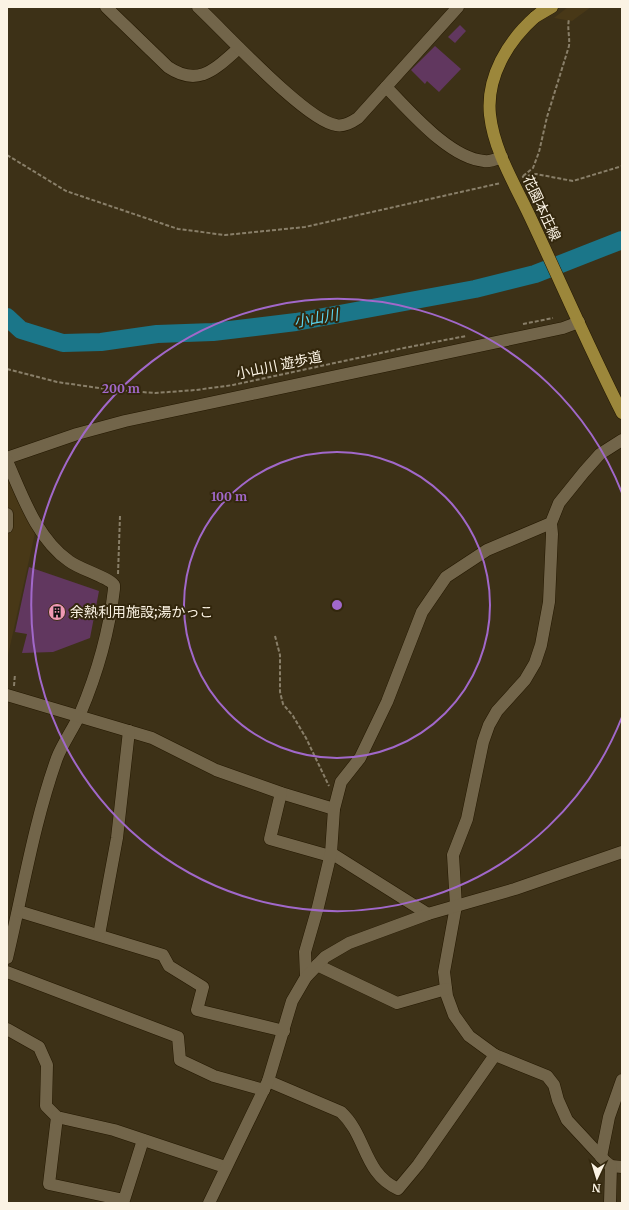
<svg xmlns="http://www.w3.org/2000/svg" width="629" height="1210" font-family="Merriweather,'Noto Sans JP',serif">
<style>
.built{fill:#483817}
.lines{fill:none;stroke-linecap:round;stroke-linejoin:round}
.river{stroke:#1b7689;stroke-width:18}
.building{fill:#61375f}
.minor-casing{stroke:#241801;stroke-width:13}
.major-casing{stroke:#241801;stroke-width:13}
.path{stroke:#897f69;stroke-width:2;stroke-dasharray:4 2;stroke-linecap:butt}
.minor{stroke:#72654a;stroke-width:12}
.major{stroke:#9c873b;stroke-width:12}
.ring{fill:none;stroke:#a168ca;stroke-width:2}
.labels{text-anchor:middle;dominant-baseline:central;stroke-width:4;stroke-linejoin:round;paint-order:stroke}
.street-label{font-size:14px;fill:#fbf3e4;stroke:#33270d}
.poi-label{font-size:14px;fill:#fbf3e4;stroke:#33270d;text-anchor:start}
.water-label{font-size:15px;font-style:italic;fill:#5bd6f2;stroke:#33270d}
.centre{fill:#a168ca;stroke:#33270d;stroke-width:2}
.ring-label{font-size:12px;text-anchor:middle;font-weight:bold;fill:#a168ca;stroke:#33270d;stroke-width:4;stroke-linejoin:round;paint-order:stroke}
</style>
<rect width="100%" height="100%" fill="#3d3117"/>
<g class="built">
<polygon points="568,7 591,7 572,21 554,18"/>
<polygon points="7,472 35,533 7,660"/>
</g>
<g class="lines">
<polyline class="river" points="7,317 21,330 63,343 101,342 157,334 213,332 296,322 475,289 535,274 622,240"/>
</g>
<g class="building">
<polygon points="460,25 466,31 455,43 448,37"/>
<polygon points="435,46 461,69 439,92 427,81 425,84 411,70"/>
<polygon points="29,567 99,591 90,638 53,652 22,653 27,634 15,632"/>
</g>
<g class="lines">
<g class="minor-casing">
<g id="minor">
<path d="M106,7L168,67C199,88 216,68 239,48"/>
<path d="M198,7C224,31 306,121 336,125C344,127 352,122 358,118L458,7"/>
<path d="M386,87C410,111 449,158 484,161C490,162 497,159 502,157"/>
<polyline points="7,458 77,434 125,421 563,328 579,322"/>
<path d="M7,461C22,495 37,539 69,561C79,569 108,577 114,585V589C109,633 97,674 80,714C73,729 63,743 57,758C34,822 23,891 7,958"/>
<polyline points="7,514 7,527"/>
<polyline points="551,523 552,534 549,602 541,645 535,663 525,680 497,711 489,725 483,742 467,819 453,855 456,906 444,972 447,996 454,1015 469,1036 495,1055 547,1076 554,1085 558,1100 567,1120 606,1162 611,1166 622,1167"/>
<polyline points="7,695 152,738 216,770 281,793 334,809"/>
<polyline points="281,793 270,839 330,856"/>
<polyline points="331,853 428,914"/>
<polyline points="18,911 163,955 169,966 203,987 197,1010 284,1031"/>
<polyline points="99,935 117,838 129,731"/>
<polyline points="317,965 397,1003 446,989"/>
<polyline points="7,972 178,1037 180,1060 214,1076 264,1090"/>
<polyline points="306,977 305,952 318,907 331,853 334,809 341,782 360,758 387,702 422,612 446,577 487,550 551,523 559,503 584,472 600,454 622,440"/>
<polyline points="7,1029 39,1047 47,1065 46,1106 57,1117 114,1130 225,1167"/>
<path d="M268,1081L341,1112C367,1136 363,1173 398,1189L418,1165L495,1055"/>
<polyline points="57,1117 49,1184 124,1200 143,1140"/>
<polyline points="601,1157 609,1117 622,1080"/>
<polyline points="209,1203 268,1081 292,1001 306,977 325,957 349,943 428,914 515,889 622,852"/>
<polyline points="610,1203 611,1166"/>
</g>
</g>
<g class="major-casing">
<g id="major">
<polyline points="547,7 535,17 552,7"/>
<path d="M535,17C508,41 486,77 490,115C494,152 517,188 532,221C562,285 590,350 622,413"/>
</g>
</g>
<g class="path">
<polyline points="7,155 66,191 178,229 225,235 305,227 501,183"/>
<path d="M523,176L533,168L539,152L547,117L569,46C570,36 567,29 569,19"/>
<polyline points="522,177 536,174 573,181 622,166"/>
<polyline points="523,324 553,318"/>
<polyline points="7,369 57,382 113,390 155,393 196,390 233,385 404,348 466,336"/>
<polyline points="118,574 120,516"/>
<polyline points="275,636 280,655 280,692 283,704 293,716 306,738 329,786"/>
<polyline points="14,686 15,674"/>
</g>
<use href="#minor" class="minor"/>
<use href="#major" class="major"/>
</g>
<g class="ring">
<circle cx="337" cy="605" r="153"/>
<path d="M622 717A306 306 0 1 1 622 493"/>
</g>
<defs>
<g id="building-disc" transform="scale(0.9)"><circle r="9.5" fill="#f09ab5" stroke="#33270d"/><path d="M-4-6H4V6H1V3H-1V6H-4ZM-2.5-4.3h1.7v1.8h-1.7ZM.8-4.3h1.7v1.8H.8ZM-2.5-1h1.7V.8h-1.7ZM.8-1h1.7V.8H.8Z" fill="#111"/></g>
</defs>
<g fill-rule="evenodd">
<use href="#building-disc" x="57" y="612"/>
</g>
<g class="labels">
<g class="street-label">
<text transform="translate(542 208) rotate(65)">花園本庄線</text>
<text transform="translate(279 365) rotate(-12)">小山川 遊歩道</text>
</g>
<g class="poi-label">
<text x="70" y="612">余熱利用施設;湯かっこ</text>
</g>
<g class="water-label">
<text transform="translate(316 318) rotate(-10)">小山川</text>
</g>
</g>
<circle cx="337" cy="605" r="6" class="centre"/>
<g class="ring-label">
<text x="121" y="393">200 m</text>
<text x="229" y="501">100 m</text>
</g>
<rect width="629" height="1210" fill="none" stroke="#fbf3e4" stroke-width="16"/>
<g transform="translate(597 1178) rotate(184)" stroke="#33270d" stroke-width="3" paint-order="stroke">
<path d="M0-3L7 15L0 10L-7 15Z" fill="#fbf3e4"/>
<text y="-6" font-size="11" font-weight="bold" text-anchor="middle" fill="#fbf3e4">N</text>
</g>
</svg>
